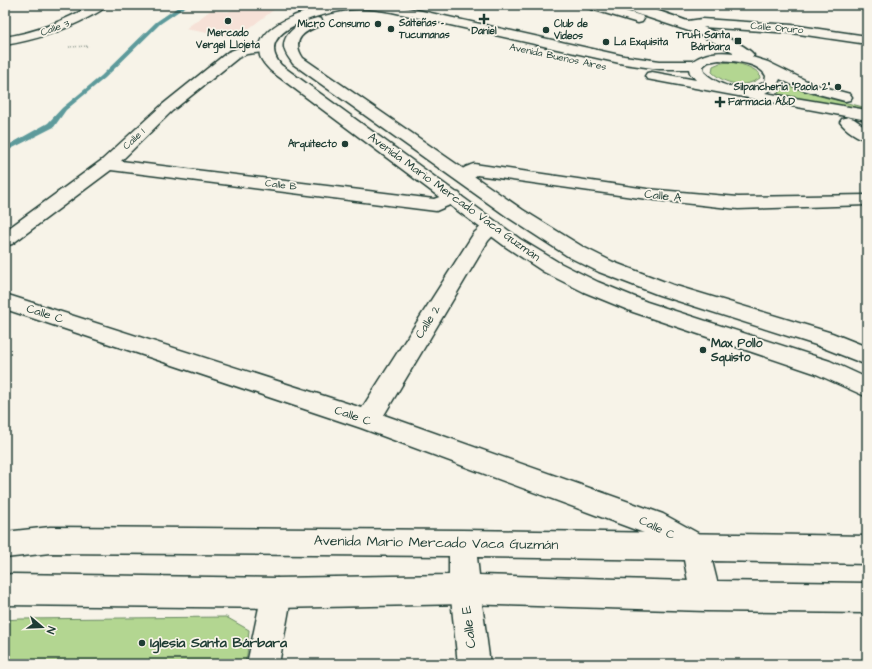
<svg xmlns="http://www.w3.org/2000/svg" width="872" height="669" font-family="'Architects Daughter',sans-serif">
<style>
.built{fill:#f6e1d7}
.green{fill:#b3d691;stroke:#698a62}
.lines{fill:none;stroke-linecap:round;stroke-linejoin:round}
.stream{fill:#5d9a9b;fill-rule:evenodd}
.minor-casing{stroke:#1f3d34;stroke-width:3}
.major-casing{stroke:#1f3d34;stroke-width:3}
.path{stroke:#1f3d34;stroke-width:1.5;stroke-dasharray:0.5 2;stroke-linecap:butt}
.minor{fill:#f7f3e8;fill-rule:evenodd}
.major{fill:#f7f3e8;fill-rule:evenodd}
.poi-dot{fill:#1f3d34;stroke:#f7f3e8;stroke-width:1.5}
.labels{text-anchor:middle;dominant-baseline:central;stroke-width:3.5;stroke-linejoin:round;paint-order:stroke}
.far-poi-label{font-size:10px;font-weight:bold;fill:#1f3d34;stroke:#f7f3e8;text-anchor:start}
.far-street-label{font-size:10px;fill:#1f3d34;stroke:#f7f3e8}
.street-label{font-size:12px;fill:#1f3d34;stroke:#f7f3e8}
.poi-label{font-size:12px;font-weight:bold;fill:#1f3d34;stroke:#f7f3e8;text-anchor:start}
.near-street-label{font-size:14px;fill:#1f3d34;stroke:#f7f3e8}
.near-poi-label{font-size:14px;font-weight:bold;fill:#1f3d34;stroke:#f7f3e8;text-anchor:start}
</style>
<rect width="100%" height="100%" fill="#f7f3e8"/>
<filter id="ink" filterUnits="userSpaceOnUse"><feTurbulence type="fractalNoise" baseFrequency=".025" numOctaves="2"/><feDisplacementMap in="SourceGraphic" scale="8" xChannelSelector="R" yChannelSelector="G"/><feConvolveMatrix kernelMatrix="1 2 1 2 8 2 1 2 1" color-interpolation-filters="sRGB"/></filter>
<g filter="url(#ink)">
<polygon class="built" points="239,5 293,5 286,10 275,9 236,38 185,29 211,10 228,12"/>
<g class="green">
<path d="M730,62C741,64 750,66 759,73L760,78C745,89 724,84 712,72L713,66L720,63Z"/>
<polygon points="786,85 816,95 867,108 867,111 777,94"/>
<polygon points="226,617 249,630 247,655 244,664 5,664 5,620 20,619"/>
</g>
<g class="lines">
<polygon class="stream" points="181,5 188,5 160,24 105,78 66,110 54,127 5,152 5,147 48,123 62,108 101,76 156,22"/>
<g class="minor-casing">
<g id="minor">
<path d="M92,5H107C103,10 95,14 89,17C63,31 35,40 5,45V37C37,32 64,21 92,5Z"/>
<polygon points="702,19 792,25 867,36 867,44 792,33 702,27 686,29 681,28 680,25 681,22"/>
<polygon points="266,44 271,45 273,48 271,51 247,54 238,58 172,111 121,161 434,199 453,192 459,193 462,197 459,201 436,211 111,170 12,244 5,246 5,231 102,160 162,105 228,52 244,46"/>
<path d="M848,117L854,119L867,128V140C858,138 846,130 840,122L842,119Z"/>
<path d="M474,164L647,189L738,197L867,195V205L738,209L647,199L477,175C470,179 466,182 457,180L454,176C459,170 467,166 474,164Z"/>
<polygon points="492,221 499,223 501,227 488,241 384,415 663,514 705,537 709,547 705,557 695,561 685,557 644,533 361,428 5,309 5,294 362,408 474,233 485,223"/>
<polygon points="465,574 475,579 480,589 490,664 458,664 450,589 455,579"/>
<polygon points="277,578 287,583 292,593 279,664 247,664 262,593 267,583"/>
</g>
</g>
<g class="major-casing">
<g id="major">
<path d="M332,5H395L624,56L660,61H693C705,52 720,51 735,53L698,34L619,8L617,5C623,5 629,4 635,5C656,8 743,39 754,55L752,57L768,62L813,84L850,94L852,97L850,100L845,101L803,90L780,79L776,87L765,93L867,110V120L652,80L647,79L645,76L647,73L652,72L696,80L690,73L689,69H660L624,64L392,12C380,10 367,8 355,9C331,11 250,28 281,65L520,239L558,262L598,282L647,302L830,361L867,378V397L814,373L633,312L584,292L544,272L506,247L271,71C267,67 262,62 260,56C253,24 310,9 332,5ZM719,60C733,61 759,62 766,76L765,82C746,94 719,87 704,72L703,66L708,62Z"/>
<polygon points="586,5 605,5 642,16 644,19 642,22 638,23 588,8"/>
<path d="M317,18L321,19L323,22L321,25C305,31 290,39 303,58L523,210L583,247L613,262L673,285L832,333L867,347V365L816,345L659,295L599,272L569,257L509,218L293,64C290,59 285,54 284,47C283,31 304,21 317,18Z"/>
<path d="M50,527L462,530L867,536V564L712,561L717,581L867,583V613L706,611L465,604L277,608L5,605V575L12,574L277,578L449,575V556L50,553L5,558V532ZM477,557L684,560L688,581L479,575Z"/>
</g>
</g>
<polyline class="path" points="69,47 89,46"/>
<use href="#minor" class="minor"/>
<use href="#major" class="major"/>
</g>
</g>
<g class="poi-dot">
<path d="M482 13h4v4h4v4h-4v4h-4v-4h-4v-4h4z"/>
<circle cx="228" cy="21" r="4"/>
<circle cx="378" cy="24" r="4"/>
<circle cx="391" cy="29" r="4"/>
<circle cx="546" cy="30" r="4"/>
<rect x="734" y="37" width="8" height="8" rx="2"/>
<circle cx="606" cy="42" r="4"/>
<circle cx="838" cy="87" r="4"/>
<path d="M718 96h4v4h4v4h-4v4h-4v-4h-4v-4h4z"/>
<circle cx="345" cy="144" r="4"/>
<circle cx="703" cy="350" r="4"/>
<circle cx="142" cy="643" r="4"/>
</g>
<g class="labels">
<g class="far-poi-label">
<text x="399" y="23">Salteñas -<tspan x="399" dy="12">Tucumanas</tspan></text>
<text x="370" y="24" text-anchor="end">Micro Consumo</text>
<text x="554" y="24">Club de<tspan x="554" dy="12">Videos</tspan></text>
<text x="484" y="31" text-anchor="middle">Daniel</text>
<text x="228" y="33" text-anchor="middle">Mercado<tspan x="228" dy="12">Vergel Llojeta</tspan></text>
<text x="730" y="35" text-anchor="end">Trufi Santa<tspan x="730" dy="12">Bárbara</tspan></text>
<text x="614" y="42">La Exquisita</text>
<text x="830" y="87" text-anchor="end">Silpancheria "Paola 2"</text>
<text x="728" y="102">Farmacia A&amp;D</text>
<text x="337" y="144" text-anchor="end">Arquitecto</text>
</g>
<g class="far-street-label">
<text transform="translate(55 28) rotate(-20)">Calle 3</text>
<text transform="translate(777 28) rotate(5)">Calle Oruro</text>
<text transform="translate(558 57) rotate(12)">Avenida Buenos Aires</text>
<text transform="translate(134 139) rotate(-43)">Calle 1</text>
<text transform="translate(281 185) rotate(7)">Calle B</text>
</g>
<g class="street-label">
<text transform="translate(663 196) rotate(6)">Calle A</text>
<text transform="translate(454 197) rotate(36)">Avenida Mario Mercado Vaca Guzmán</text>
<text transform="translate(45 314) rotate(18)">Calle C</text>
<text transform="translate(428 322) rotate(-58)">Calle 2</text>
<text transform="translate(353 416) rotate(19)">Calle C</text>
<text transform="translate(657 528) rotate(26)">Calle C</text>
</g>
<g class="poi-label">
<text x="711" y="343">Max Pollo<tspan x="711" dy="14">Squisto</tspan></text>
</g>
<g class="near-street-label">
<text transform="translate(436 543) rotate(1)">Avenida Mario Mercado Vaca Guzmán</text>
<text transform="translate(469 627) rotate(-97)">Calle E</text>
</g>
<g class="near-poi-label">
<text x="150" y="643">Iglesia Santa Bárbara</text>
</g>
</g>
<rect width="872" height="669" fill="none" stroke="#f7f3e8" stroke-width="20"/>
<rect x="10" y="10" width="852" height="649" fill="none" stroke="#1f3d34" stroke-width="1.5" filter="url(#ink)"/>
<g transform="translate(42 627) rotate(109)" stroke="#f7f3e8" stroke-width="3" paint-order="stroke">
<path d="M0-3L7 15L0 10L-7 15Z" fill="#1f3d34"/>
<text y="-6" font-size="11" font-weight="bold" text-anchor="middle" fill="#1f3d34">N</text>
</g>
</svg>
